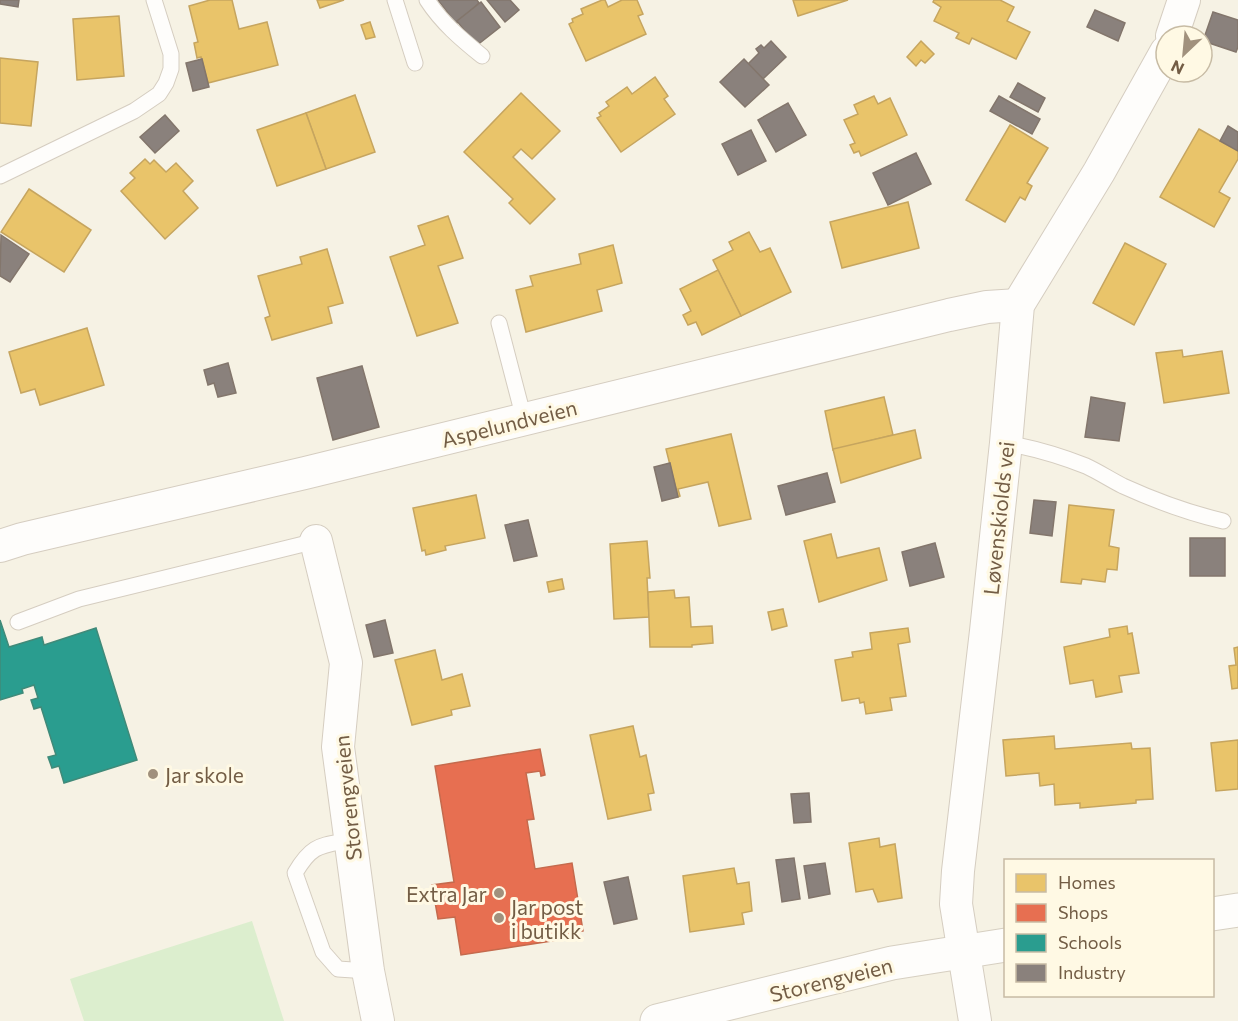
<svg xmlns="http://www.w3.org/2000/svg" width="1238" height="1021" font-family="Commissioner,sans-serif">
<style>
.green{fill:#dceece}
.homes{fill:#e9c46a;stroke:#c6a55f;stroke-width:1.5}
.shops{fill:#e76f51;stroke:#c46a4d;stroke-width:1.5}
.schools{fill:#2a9d8f;stroke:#408a79;stroke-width:1.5}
.industry{fill:#8a817c;stroke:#83766c;stroke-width:1.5}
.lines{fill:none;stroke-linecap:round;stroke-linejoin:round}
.lane-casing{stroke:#d5cdc0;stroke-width:17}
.street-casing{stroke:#d5cdc0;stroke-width:34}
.secondary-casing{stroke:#d6cfc1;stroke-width:35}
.lane{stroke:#fefdfb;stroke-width:15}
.street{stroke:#fefdfb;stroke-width:32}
.secondary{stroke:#fefdfb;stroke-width:33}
.poi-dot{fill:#a1917d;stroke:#fff9e4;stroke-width:2}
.labels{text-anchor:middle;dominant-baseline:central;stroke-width:6;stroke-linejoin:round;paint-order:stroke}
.street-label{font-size:21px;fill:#735d45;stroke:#fff9e4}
.poi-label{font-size:21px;fill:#735d45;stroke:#fff9e4;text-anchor:start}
</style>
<rect width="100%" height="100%" fill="#f6f2e4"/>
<polygon class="green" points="252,921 284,1021 84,1021 70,979"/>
<g class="homes">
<polygon points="210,0 232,0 239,29 267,22 278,65 208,83 201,57 197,58 194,43 198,42 189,6"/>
<polygon points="317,0 344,0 320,8"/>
<polygon points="602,0 605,0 608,7 622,0 637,0 643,14 638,16 646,34 586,61 569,24 573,22 572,19 583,14 581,9"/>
<polygon points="793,0 848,0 798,16"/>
<polygon points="934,0 1000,0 1014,7 1007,21 1030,32 1016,59 972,38 969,44 956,38 959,33 934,21 941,7 933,2"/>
<polygon points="119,16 124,76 77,80 73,19"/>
<polygon points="370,22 375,37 366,39 361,25"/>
<polygon points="921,41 934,54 925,63 921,60 916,66 907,57"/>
<polygon points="0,58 38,62 31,126 0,123"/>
<polygon points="655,77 668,96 664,99 675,114 621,152 597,118 601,116 599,113 609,106 606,102 627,87 632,94"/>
<polygon points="521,93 560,131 532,159 521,149 513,157 555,199 530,224 509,203 513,199 464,152"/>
<polygon points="355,95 375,152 326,169 306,113"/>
<polygon points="874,96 878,104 890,98 907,135 861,156 859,151 854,153 850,145 855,143 844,120 858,114 854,105"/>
<polygon points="306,113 326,169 277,186 257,130"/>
<polygon points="1010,125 1048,148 1027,183 1032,186 1025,200 1020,197 1005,222 966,200"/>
<polygon points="1199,129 1238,151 1238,159 1219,192 1230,198 1214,227 1160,197"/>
<polygon points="145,159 150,164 154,160 166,172 176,163 193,181 183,191 198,208 165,239 121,191 135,178 130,173"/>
<polygon points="29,189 91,230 64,272 1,232"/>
<polygon points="908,202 919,248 842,268 830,222"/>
<polygon points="448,216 463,258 438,266 458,323 417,336 390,257 425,245 418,226"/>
<polygon points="749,232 760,252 770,248 791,292 741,316 713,260 733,250 729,242"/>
<polygon points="1125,243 1166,264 1134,325 1093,303"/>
<polygon points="613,245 622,283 597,290 602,311 526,332 516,290 533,286 530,276 581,264 579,254"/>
<polygon points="327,249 343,303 328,307 332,323 272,340 265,318 270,316 258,276 302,264 300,257"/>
<polygon points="718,270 741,316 702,335 696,322 688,325 683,315 691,311 680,289"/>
<polygon points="87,328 104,385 40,405 35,389 21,393 9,352"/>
<polygon points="1182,350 1183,357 1222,351 1229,393 1164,403 1156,353"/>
<polygon points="884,397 893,435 833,450 825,411"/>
<polygon points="915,430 921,458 841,483 833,449"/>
<polygon points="731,434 751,519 719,526 708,482 678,489 680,496 678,497 666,449"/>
<polygon points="476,495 485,538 445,546 446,550 426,555 425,550 422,551 413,508"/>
<polygon points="1069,505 1114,510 1109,546 1119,548 1117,570 1107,569 1105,582 1082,579 1081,584 1061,582"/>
<polygon points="831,534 837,558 879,548 887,580 819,602 804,541"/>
<polygon points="647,541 650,578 647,578 649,617 614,619 610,544"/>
<polygon points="562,579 564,589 549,592 547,582"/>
<polygon points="674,590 675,598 689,597 691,627 712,626 713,643 692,645 692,647 650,647 648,592"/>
<polygon points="783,609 787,626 772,630 768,612"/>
<polygon points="1127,626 1128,634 1132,633 1139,673 1119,676 1122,692 1096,697 1093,680 1070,684 1064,647 1110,637 1109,629"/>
<polygon points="908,628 910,642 898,644 906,696 890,698 892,710 866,714 864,702 860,703 859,698 842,701 835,660 853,657 852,652 872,649 870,633"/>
<polygon points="1238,647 1238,688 1232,689 1229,666 1236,665 1234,648"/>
<polygon points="435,650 442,680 462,674 470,706 451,710 452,715 412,725 395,660"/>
<polygon points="633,726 640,757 646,755 654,793 648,794 651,810 608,819 590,735"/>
<polygon points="1054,736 1055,749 1131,743 1132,749 1150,748 1153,799 1136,800 1136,803 1080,808 1080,803 1055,805 1054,784 1040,786 1039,773 1006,776 1003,740"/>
<polygon points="1238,740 1238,789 1216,791 1211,743"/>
<polygon points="879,838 880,847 895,844 902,898 878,902 873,889 856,892 849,843"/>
<polygon points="734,868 737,884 749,882 752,911 742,913 744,924 690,932 683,876"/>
</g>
<polygon class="shops" points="540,749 545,775 541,776 540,771 526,773 534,819 527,820 535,869 572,863 583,931 577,932 577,937 461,955 455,917 438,919 432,885 454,882 435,766"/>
<polygon class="schools" points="0,620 9,647 42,637 44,645 96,628 137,760 64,783 59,766 52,768 48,757 56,755 41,707 34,709 31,700 38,698 34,685 22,689 23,693 0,700"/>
<g class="industry">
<polygon points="0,0 19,0 18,7 0,4"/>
<polygon points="438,0 477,0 479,3 456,24"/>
<polygon points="487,0 510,0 519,10 505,22"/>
<polygon points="481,2 500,27 476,46 457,21"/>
<polygon points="1095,10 1125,23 1118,41 1087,27"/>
<polygon points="1213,12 1238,20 1238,47 1236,52 1203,41"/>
<polygon points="771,41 786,57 763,79 748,64 759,53 756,49 761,45 764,48"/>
<polygon points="202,59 209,87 193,91 186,63"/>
<polygon points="744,59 769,85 745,107 720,82"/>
<polygon points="1018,83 1045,98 1038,112 1010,97"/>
<polygon points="999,96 1040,119 1032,134 990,111"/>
<polygon points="788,103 806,135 776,152 758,120"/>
<polygon points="165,115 179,131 155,153 140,137"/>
<polygon points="1228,126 1238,132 1238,151 1220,141"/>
<polygon points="751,130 766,161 738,175 722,144"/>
<polygon points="916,153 931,184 888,205 873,173"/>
<polygon points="1,235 29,254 10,282 0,276"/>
<polygon points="228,363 236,393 218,397 214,383 208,385 204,370"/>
<polygon points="362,366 379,427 333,440 317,378"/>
<polygon points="1091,397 1125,403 1119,441 1085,437"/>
<polygon points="670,463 678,497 662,501 654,467"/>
<polygon points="827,473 835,502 786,515 778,486"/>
<polygon points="1034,500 1056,502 1052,536 1030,533"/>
<polygon points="528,520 537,556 514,561 505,525"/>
<rect x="1190" y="538" width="35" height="38"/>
<polygon points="935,543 944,577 910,586 902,552"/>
<polygon points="385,620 393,653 374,657 366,625"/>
<polygon points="809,793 811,822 794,823 791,794"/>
<polygon points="794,858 800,899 782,902 776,860"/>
<polygon points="825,863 830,894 809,898 804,866"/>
<polygon points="628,877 637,919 614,924 604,882"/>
</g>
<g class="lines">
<g class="lane-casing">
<g id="lane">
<polyline points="395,0 415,63"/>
<path d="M427,0C442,23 461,39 482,56"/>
<polyline points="0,176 134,111 159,94 166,83 171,69 171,54 154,0"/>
<polyline points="499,323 524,419"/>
<path d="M1006,443C1033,448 1061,456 1086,466C1099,472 1111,480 1123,486C1156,501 1189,513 1223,521"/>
<polyline points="18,622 79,599 316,541"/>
<path d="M350,840C320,846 312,844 295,873L323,952L338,969L368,971"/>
</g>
</g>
<g class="street-casing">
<g id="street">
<polyline points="1172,36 1184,0"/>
<polyline points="316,541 346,663 338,747 368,971 378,1021"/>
<polyline points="0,546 22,539 305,473 949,315 987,307 1018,305"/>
<polyline points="975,1021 956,904 958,871 986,631 1006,443 1018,305 1099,172 1166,52"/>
</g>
</g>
<g class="secondary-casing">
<g id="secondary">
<polyline points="1212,914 1238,910"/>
<polyline points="657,1021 892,963 1006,945"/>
</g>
</g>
<use href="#lane" class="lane"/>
<use href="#street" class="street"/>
<use href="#secondary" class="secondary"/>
</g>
<g class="poi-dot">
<circle cx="153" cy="774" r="6"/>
<circle cx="499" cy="893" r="6"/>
<circle cx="499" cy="918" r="6"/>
</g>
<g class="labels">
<g class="street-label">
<text transform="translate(509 423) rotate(-14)">Aspelundveien</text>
<text transform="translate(998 518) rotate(-84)">Løvenskiolds vei</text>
<text transform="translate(347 798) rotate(-96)">Storengveien</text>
<text transform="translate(831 979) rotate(-14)">Storengveien</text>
</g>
<g class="poi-label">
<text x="165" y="774">Jar skole</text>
<text x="487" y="893" text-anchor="end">Extra Jar</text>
<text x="511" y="906">Jar post<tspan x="511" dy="24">i butikk</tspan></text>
</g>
</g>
<rect x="1004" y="859" width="210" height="138" fill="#fff9e4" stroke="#c7bba4" stroke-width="1.5"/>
<rect x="1016" y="874" width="30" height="18" fill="#e9c46a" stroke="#c7bba4" stroke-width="1.5"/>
<text x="1058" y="889" font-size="18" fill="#735d45">Homes</text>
<rect x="1016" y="904" width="30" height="18" fill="#e76f51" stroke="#c7bba4" stroke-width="1.5"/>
<text x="1058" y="919" font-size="18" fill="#735d45">Shops</text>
<rect x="1016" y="934" width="30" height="18" fill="#2a9d8f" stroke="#c7bba4" stroke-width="1.5"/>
<text x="1058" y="949" font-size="18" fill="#735d45">Schools</text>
<rect x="1016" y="964" width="30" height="18" fill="#8a817c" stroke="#c7bba4" stroke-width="1.5"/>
<text x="1058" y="979" font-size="18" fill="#735d45">Industry</text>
<g transform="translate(1184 54) rotate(206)"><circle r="28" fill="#fff9e4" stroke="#c7bba4" stroke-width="1.5"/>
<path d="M0-4.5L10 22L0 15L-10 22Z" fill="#a1917d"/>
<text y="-9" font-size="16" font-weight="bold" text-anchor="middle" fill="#735d45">N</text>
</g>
</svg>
